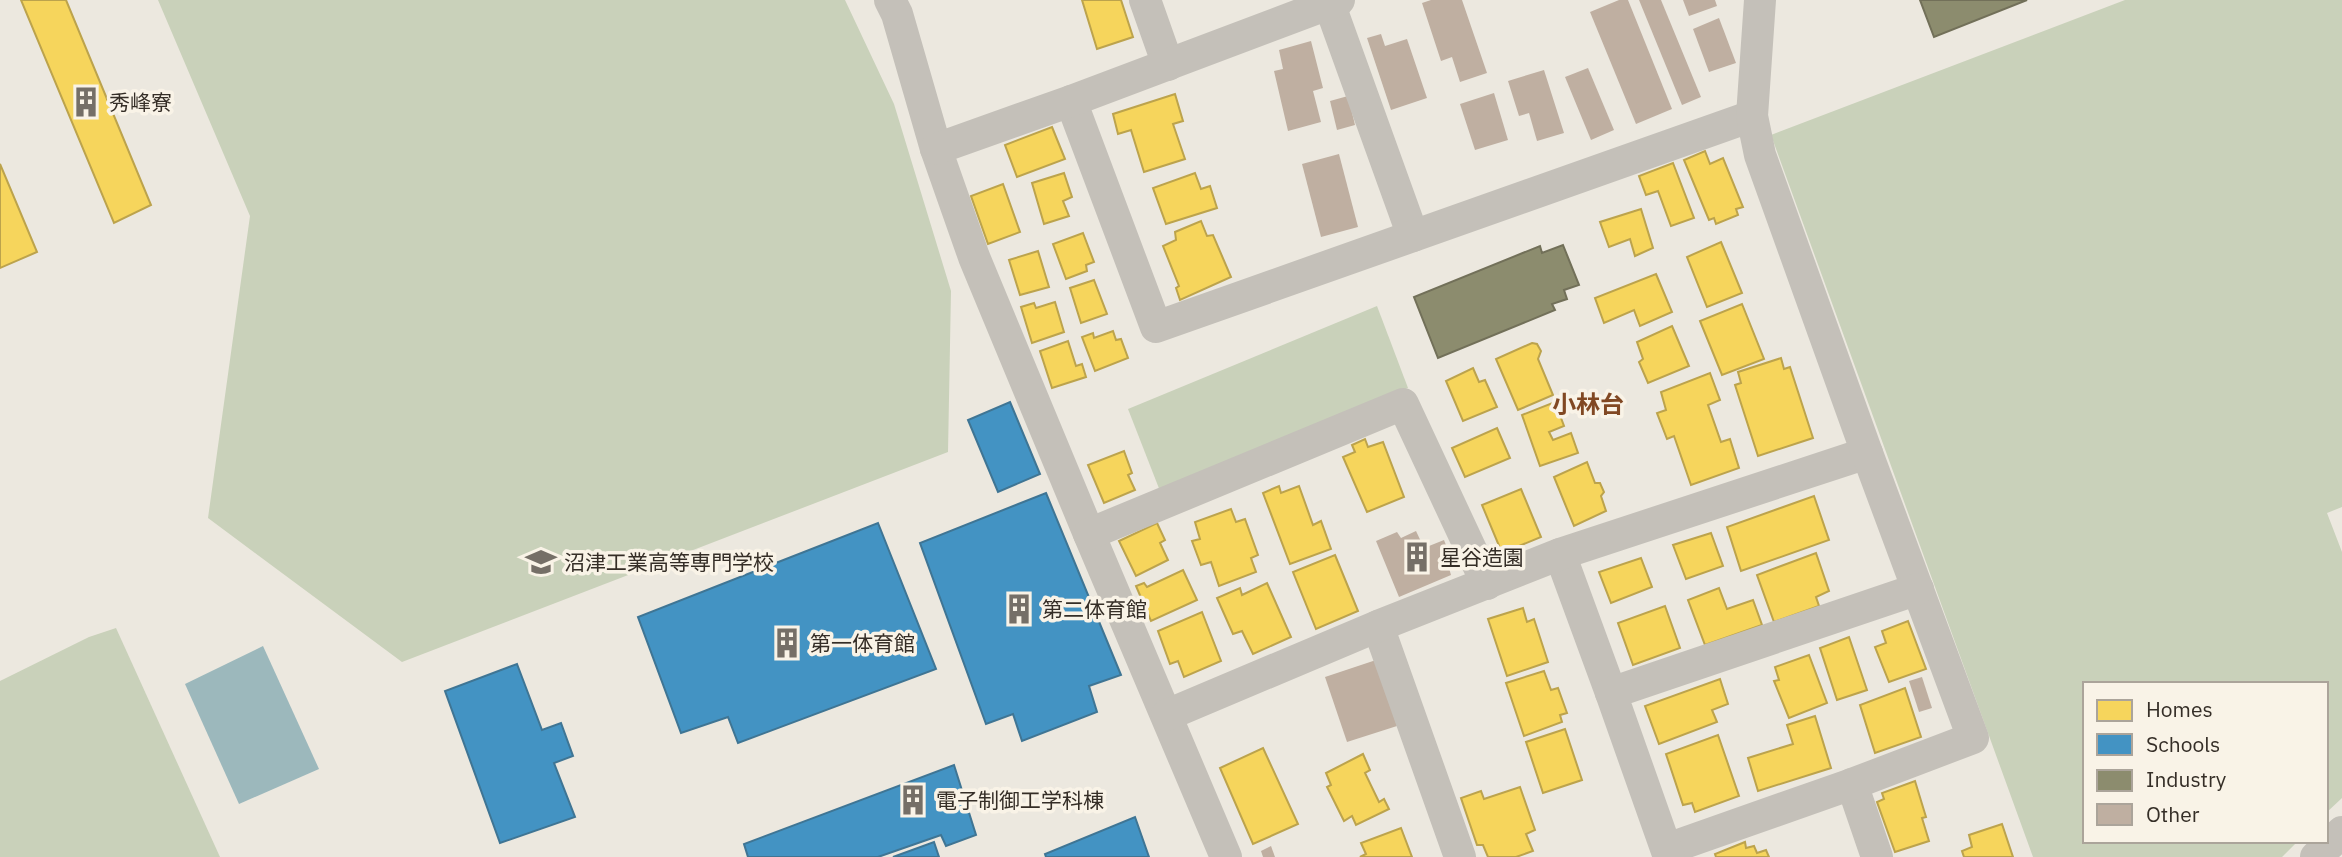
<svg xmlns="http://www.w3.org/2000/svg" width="2342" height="857" font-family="'IBM Plex Sans','Noto Sans JP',sans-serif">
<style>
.green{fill:#c9d1ba}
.water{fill:#9cb8bc}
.homes{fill:#f6d55c;stroke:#bca34c;stroke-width:2}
.schools{fill:#4393c3;stroke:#3f7594;stroke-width:2}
.industry{fill:#8c8c6e;stroke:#727059;stroke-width:2}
.building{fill:#bfafa1}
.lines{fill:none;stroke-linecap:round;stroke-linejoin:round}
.minor{stroke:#c4c0b9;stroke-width:32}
.labels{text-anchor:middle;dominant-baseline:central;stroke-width:7;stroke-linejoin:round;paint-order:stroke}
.poi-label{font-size:21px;fill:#352e27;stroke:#f9f3e7;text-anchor:start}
.quarter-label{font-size:24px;font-weight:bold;fill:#814823;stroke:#f9f3e7}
</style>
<rect width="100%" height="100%" fill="#ece8df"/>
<g class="green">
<polygon points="158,0 845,0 894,104 951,291 948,452 402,662 208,518 250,216"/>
<polygon points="2125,0 2342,0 2342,507 2327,513 2342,552 2342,798 2326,813 2326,684 2085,684 2085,841 2298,841 2282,857 2033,857 1771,135"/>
<polygon points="1377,306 1408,388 1160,491 1128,409"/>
<polygon points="116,628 220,857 0,857 0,681 89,637"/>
</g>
<polygon class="water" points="263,646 319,769 239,804 185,684"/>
<g class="homes">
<polygon points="21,0 66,0 151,205 114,223"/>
<polygon points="1082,0 1121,0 1133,37 1097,49"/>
<polygon points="1175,94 1183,121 1173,124 1185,159 1144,172 1131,130 1118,134 1113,114"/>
<polygon points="1052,127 1065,159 1017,177 1005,145"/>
<polygon points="1705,151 1710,164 1723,158 1743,207 1736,209 1738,215 1716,224 1714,218 1709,220 1684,160"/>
<polygon points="1673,163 1694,218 1671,226 1658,191 1646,195 1639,176"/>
<polygon points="0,164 37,252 0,268"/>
<polygon points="1064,173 1072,197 1063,201 1069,216 1044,224 1032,183"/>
<polygon points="1195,173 1201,189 1210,186 1217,208 1166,224 1153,188"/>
<polygon points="1003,184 1020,232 988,244 971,196"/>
<polygon points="1641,209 1653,248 1635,256 1630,239 1609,247 1600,222"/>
<polygon points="1201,221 1207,236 1213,235 1231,277 1180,300 1176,288 1179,286 1163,246 1176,240 1175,232"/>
<polygon points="1083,233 1094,262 1086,265 1087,271 1066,279 1053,244"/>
<polygon points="1721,242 1742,293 1707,307 1687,257"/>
<polygon points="1038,251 1049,287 1020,295 1009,260"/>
<polygon points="1656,274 1672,312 1640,326 1634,310 1604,323 1595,298"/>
<polygon points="1094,280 1107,314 1081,323 1070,288"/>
<polygon points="1055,302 1064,332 1032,343 1021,307 1034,303 1036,308"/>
<polygon points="1742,304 1764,359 1722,375 1700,321"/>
<polygon points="1672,326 1689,366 1648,383 1639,362 1643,359 1637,342"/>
<polygon points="1113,331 1116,340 1121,339 1128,358 1095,371 1082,337 1093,333 1094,338"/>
<polygon points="1068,341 1076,366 1082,364 1086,377 1052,388 1040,351"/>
<polygon points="1532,343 1537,344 1541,351 1538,359 1553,395 1518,410 1496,359"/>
<polygon points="1781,358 1784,369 1790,367 1813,438 1758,456 1735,385 1741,383 1738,372"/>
<polygon points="1473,368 1479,382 1485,380 1497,407 1463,421 1446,381"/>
<polygon points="1710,373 1720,400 1708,405 1721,442 1730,439 1739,468 1691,485 1674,436 1667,439 1657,413 1666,410 1661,392"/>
<polygon points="1555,402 1564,426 1549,432 1553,440 1571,433 1578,453 1540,466 1522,415"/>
<polygon points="1497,428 1510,458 1465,477 1452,448"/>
<polygon points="1365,439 1368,447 1383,442 1404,497 1367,512 1343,457 1355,452 1352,445"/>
<polygon points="1124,451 1132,473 1128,475 1135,490 1104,503 1088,465"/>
<polygon points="1587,462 1595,483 1600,483 1604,492 1601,496 1606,511 1574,526 1554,477"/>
<polygon points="1279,486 1281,493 1299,486 1313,525 1321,521 1331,549 1290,564 1263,493"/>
<polygon points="1521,489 1541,537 1502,553 1482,505"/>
<polygon points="1814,496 1829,540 1741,571 1727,527"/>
<polygon points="1231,509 1236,522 1245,519 1258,555 1251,558 1256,572 1219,586 1211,562 1201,565 1192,541 1200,539 1195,522"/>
<polygon points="1157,523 1165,540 1160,543 1168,560 1136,576 1119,541"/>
<polygon points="1711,533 1723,566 1686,579 1673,545"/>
<polygon points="1816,553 1829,591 1816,597 1819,606 1774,622 1757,575"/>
<polygon points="1335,555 1358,611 1316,629 1293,572"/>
<polygon points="1641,558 1652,587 1611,603 1599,572"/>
<polygon points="1183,570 1197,600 1151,621 1136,586 1144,583 1147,587"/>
<polygon points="1267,583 1291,637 1253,654 1242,631 1233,634 1217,598 1240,588 1242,595"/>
<polygon points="1719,588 1727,609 1753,600 1762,625 1705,645 1688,600"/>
<polygon points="1665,606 1680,648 1633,665 1618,623"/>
<polygon points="1523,608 1527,622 1534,619 1548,662 1507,676 1488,619"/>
<polygon points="1202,612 1221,661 1184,677 1178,661 1170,664 1158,631"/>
<polygon points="1908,621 1926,669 1889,682 1875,647 1886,643 1882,631"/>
<polygon points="1849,637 1867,690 1837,700 1820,648"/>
<polygon points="1809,655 1827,703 1789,718 1774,681 1779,680 1775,667"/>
<polygon points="1544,671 1551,690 1558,688 1567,713 1560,715 1562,722 1524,736 1506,683"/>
<polygon points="1720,679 1728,704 1712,710 1717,722 1659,744 1645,706"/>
<polygon points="1905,688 1921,737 1875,753 1860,705"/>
<polygon points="1815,716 1831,768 1758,791 1748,758 1793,744 1787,725"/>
<polygon points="1565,729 1582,780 1543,793 1526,742"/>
<polygon points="1718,735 1739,796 1695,812 1692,803 1683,805 1666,754"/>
<polygon points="1263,748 1298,824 1253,844 1220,768"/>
<polygon points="1363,754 1370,770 1365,773 1379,802 1384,799 1389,809 1356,825 1352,816 1344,821 1327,787 1331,785 1326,773"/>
<polygon points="1915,781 1926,817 1922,818 1929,841 1895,852 1877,802 1884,799 1882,793"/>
<polygon points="1520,787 1535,830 1526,834 1533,851 1516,857 1488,857 1483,845 1477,845 1461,798 1481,791 1484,799"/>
<polygon points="2002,824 2013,857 1964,857 1962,851 1972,847 1969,835"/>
<polygon points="1401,828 1412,857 1360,857 1366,854 1361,843"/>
<polygon points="1745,842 1746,848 1754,846 1757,853 1766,850 1769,857 1716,857 1715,854"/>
</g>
<g class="schools">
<polygon points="1010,402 1040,474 998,492 968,420"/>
<polygon points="1046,493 1121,675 1089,686 1097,712 1022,741 1013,714 986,724 920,543"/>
<polygon points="878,523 936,669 738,743 728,717 681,733 638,617"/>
<polygon points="517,664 542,730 561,723 573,756 554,763 575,817 500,843 445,691"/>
<polygon points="954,765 976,835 946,846 941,835 878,857 748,857 744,844"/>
<polygon points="1135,817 1149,857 1046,857 1045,854"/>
<polygon points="934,842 939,857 893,857"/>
</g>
<g class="industry">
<polygon points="1920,0 2027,0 1934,37"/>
<polygon points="1563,245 1579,285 1564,290 1567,299 1552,304 1555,310 1438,358 1414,297 1540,246 1542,253"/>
</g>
<g class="building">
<polygon points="1431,0 1462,0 1487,73 1460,82 1452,57 1441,61 1422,3"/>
<polygon points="1619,0 1628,0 1672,109 1636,124 1590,12"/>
<polygon points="1639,0 1661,0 1701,97 1682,105"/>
<polygon points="1683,0 1715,0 1717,6 1689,16"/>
<polygon points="1719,18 1736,63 1709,72 1693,29"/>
<polygon points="1381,34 1385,46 1407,39 1427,98 1391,110 1367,38"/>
<polygon points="1311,41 1323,88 1313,91 1321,122 1288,131 1274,71 1283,69 1279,50"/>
<polygon points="1588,68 1614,130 1591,140 1565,77"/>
<polygon points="1544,70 1564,133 1537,141 1529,113 1519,116 1508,81"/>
<polygon points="1494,93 1508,140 1475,150 1460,104"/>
<polygon points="1348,96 1355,125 1337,130 1330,101"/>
<polygon points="1339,154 1358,227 1321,237 1302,164"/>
<polygon points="1416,531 1424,548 1444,540 1454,566 1449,568 1451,575 1399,597 1376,541 1397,532 1401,538"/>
<polygon points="1376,660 1397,726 1347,742 1325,677"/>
<polygon points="1922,677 1932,708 1919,712 1909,681"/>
<polygon points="1271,846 1275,857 1263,857 1261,851"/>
</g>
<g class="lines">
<g class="minor">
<polyline points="890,0 897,14 936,149 974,257 1089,534 1226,857"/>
<polyline points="1145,0 1168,65"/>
<polyline points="1328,0 1413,236"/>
<polyline points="1071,101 1156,327 1752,116"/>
<polyline points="936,149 1071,101 1339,0"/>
<polyline points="1089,534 1403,404 1487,584"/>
<polyline points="1560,554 1611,693"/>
<polyline points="1378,626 1460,857"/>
<polyline points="1167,715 1378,626 1560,554 1867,453"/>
<polyline points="1852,784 1877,857"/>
<polyline points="1667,849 1852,784 1973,738 1867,453 1760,155 1752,116 1760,0"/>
<polyline points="1669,857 1611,693 1918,589"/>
<polyline points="2316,857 2342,832"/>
</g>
</g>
<defs>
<g id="building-bare" transform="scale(2.415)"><path d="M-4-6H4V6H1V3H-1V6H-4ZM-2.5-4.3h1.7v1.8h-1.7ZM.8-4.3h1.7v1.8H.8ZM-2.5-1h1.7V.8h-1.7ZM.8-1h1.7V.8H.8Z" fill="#756f67" stroke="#f9f3e7" stroke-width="2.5" paint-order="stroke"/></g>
<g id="school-bare" transform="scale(2.415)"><path d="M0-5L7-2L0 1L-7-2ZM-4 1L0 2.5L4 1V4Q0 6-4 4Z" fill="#756f67" stroke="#f9f3e7" stroke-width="2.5" paint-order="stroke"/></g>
</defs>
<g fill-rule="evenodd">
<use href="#building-bare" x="86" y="102"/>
<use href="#building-bare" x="1417" y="557"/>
<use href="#school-bare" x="541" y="562"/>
<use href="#building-bare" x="1019" y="609"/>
<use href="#building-bare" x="787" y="643"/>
<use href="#building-bare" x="913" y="800"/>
</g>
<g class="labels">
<g class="poi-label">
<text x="109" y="102">秀峰寮</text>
<text x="1440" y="557">星谷造園</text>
<text x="564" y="562">沼津工業高等専門学校</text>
<text x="1042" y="609">第二体育館</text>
<text x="810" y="643">第一体育館</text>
<text x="936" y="800">電子制御工学科棟</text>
</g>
<g class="quarter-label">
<text x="1588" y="404">小林台</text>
</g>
</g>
<rect x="2083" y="682" width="245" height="161" fill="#f9f3e7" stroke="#aba49a" stroke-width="2"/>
<rect x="2097" y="700" width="35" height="21" fill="#f6d55c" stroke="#aba49a" stroke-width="2"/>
<text x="2146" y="717" font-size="21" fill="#352e27">Homes</text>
<rect x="2097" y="734" width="35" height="21" fill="#4393c3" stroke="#aba49a" stroke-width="2"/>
<text x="2146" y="752" font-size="21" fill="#352e27">Schools</text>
<rect x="2097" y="770" width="35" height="21" fill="#8c8c6e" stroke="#aba49a" stroke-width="2"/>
<text x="2146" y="787" font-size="21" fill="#352e27">Industry</text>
<rect x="2097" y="804" width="35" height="21" fill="#bfafa1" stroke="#aba49a" stroke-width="2"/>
<text x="2146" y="822" font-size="21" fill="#352e27">Other</text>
</svg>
